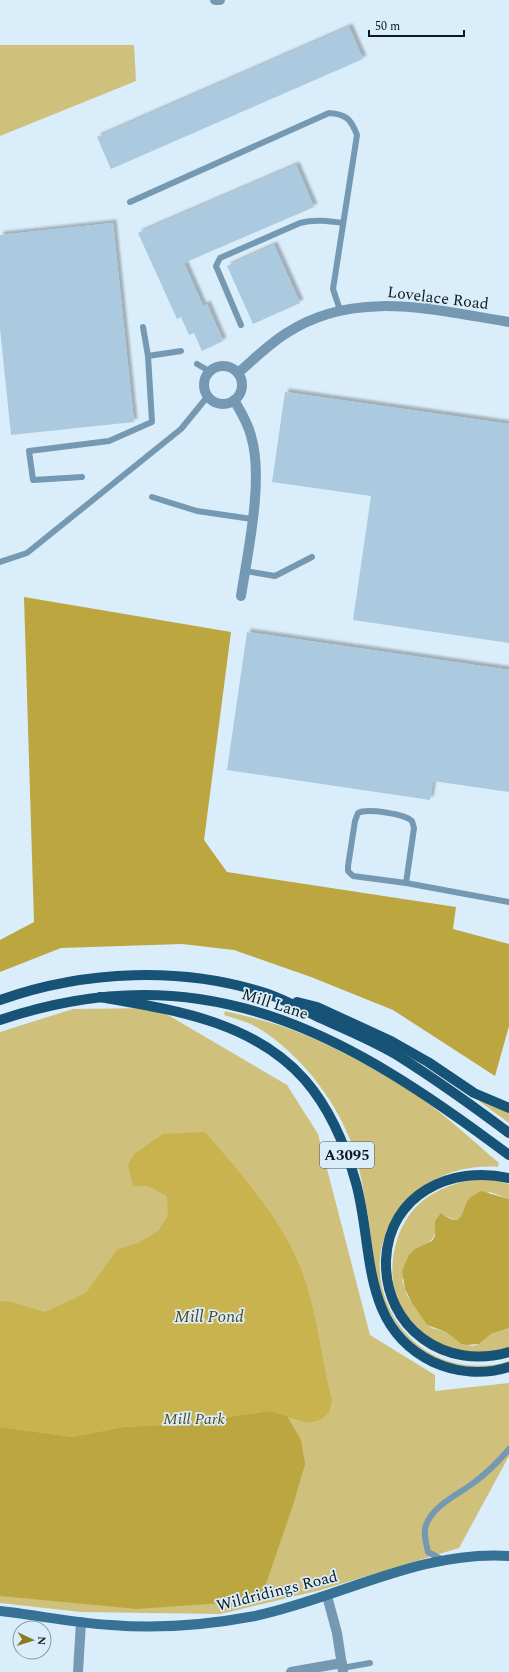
<svg xmlns="http://www.w3.org/2000/svg" width="509" height="1672" font-family="Spectral,serif">
<style>
.green{fill:#cfc07b}
.forest{fill:#bba640}
.water{fill:#c8b34e}
.building{fill:#accadf;filter:url(#shadow)}
.lines{fill:none;stroke-linecap:round;stroke-linejoin:round}
.lane{stroke:#7599b2;stroke-width:6}
.street{stroke:#7599b2;stroke-width:10}
.secondary{stroke:#387196;stroke-width:10}
.primary{stroke:#175377;stroke-width:10}
.labels{text-anchor:middle;dominant-baseline:central;stroke-width:3.5;stroke-linejoin:round;paint-order:stroke}
.shield{fill:#daedfa;stroke:#4a5861;stroke-width:1}
.shield-label{font-size:15px;font-weight:bold;fill:#0d181f}
.street-label{font-size:16px;fill:#0d181f;stroke:#daedfa}
.park-label{font-size:16px;font-style:italic;fill:#534a20;stroke:#daedfa}
.water-label{font-size:17px;font-style:italic;fill:#534a20;stroke:#daedfa}
</style>
<defs>
<filter id="shadow"><feDropShadow dx="3.5" dy="-3.5" stdDeviation="1" flood-color="#0004"/></filter>
</defs>
<rect width="100%" height="100%" fill="#daedfa"/>
<g class="green">
<polygon points="0,45 134,45 136,81 0,136"/>
<polygon points="156,1008 287,1085 318,1134 370,1335 435,1375 435,1391 509,1383 509,1456 459,1548 321,1590 220,1614 81,1612 0,1603 0,1032 73,1009"/>
<path d="M225,1011C241,1015 259,1019 275,1024C322,1039 377,1069 419,1097C447,1116 473,1141 499,1163L498,1167C449,1163 400,1190 384,1238C367,1291 402,1351 455,1363C472,1367 492,1367 509,1361V1365C457,1373 416,1362 390,1313C386,1307 382,1301 380,1294C376,1283 376,1270 374,1258C369,1225 365,1190 356,1157C342,1108 304,1057 260,1029C249,1022 236,1019 224,1015Z"/>
<polygon points="480,1100 509,1113 509,1123 479,1101"/>
<path d="M472,1180H494L509,1184V1199L490,1192L470,1199L460,1218L455,1220L441,1214C436,1226 437,1242 422,1246L402,1280L407,1295L427,1325L432,1328L446,1332L461,1344L473,1346L479,1344L491,1334L509,1328V1349C494,1353 464,1356 449,1349C430,1341 411,1326 401,1308C385,1277 392,1233 415,1208C430,1192 450,1184 472,1180Z"/>
</g>
<g class="forest">
<polygon points="24,597 231,632 204,840 227,872 456,907 453,929 509,944 509,1026 495,1076 393,1010 311,977 234,950 182,944 61,948 0,972 0,940 34,922"/>
<path d="M481,1191L509,1199V1328L491,1334L479,1344L466,1345L461,1344L446,1332L427,1325L412,1303L405,1289L402,1271L409,1255L415,1249L432,1241L435,1236V1221L441,1213C465,1231 460,1209 470,1198C473,1195 478,1193 481,1191Z"/>
<polygon points="270,1411 287,1416 301,1440 305,1464 294,1502 264,1590 250,1601 137,1609 0,1596 0,1427 72,1437 124,1427 181,1424"/>
</g>
<path class="water" d="M205,1132C240,1173 278,1214 299,1264C316,1304 321,1358 332,1400L329,1413L320,1420L307,1423L270,1411L181,1424L124,1427L72,1437L0,1427V1301L11,1302L45,1312L86,1293L117,1250L140,1242L158,1231L168,1216L167,1196L148,1186H133L128,1165L134,1154L163,1134Z"/>
<g class="building">
<polygon points="349,27 363,59 111,169 97,137"/>
<polygon points="296,165 314,207 184,263 203,306 207,304 223,341 202,351 194,333 189,335 181,317 177,319 138,233"/>
<polygon points="113,223 134,422 11,435 0,329 0,235"/>
<polygon points="274,245 300,303 253,324 227,266"/>
<polygon points="285,392 509,424 509,643 353,620 371,496 272,482"/>
<polygon points="247,632 509,670 509,792 433,781 430,800 227,770"/>
</g>
<g class="lines">
<g class="lane">
<path d="M130,202L329,113C346,114 351,119 357,135L333,289L340,310"/>
<polyline points="428,309 429,296"/>
<path d="M241,325L216,266L220,258L300,223C314,219 329,221 343,223"/>
<polyline points="143,327 148,356"/>
<polyline points="197,364 209,371"/>
<polyline points="82,477 33,480 29,451 109,441 152,422 148,356 181,351"/>
<polyline points="152,497 197,511 252,519"/>
<polyline points="0,562 27,553 181,429 208,396"/>
<polyline points="245,571 275,576 312,557"/>
<path d="M406,883L414,828L412,821C405,814 367,808 358,813L355,821L348,866V871L353,876L406,883L509,902"/>
<path d="M443,1560L428,1552C426,1543 423,1534 426,1525C434,1504 460,1494 476,1481C489,1471 499,1461 509,1449"/>
<polyline points="342,1668 370,1663"/>
</g>
<g class="street">
<polyline points="215,0 220,0"/>
<circle cx="223" cy="385" r="19"/>
<path d="M238,373C253,360 268,345 285,334C354,288 433,310 509,322"/>
<path d="M234,400C241,412 248,423 251,436C264,478 248,551 241,596"/>
<polyline points="327,1596 337,1633 343,1672"/>
<polyline points="78,1672 81,1622"/>
<polyline points="291,1672 342,1663"/>
</g>
<path class="secondary" d="M0,1611C37,1615 74,1623 111,1625C159,1629 207,1625 255,1616C340,1598 420,1550 509,1556"/>
<g class="primary">
<path d="M100,997C174,1010 253,1021 305,1080C330,1109 346,1147 356,1183C374,1248 360,1327 433,1362C457,1373 484,1375 509,1367"/>
<path d="M0,1000C85,970 183,966 268,994C285,1000 302,1009 318,1017C345,1029 372,1040 397,1055C435,1079 473,1106 509,1133"/>
<polyline points="297,1002 317,1007 391,1041 428,1062 474,1093 509,1108"/>
<path d="M0,1020C205,951 348,1034 509,1155"/>
<path d="M509,1178C451,1165 389,1194 386,1260C384,1328 445,1371 509,1352"/>
</g>
</g>
<g class="labels">
<rect class="shield" x="320" y="1142" width="54" height="26" rx="3"/>
<g class="shield-label">
<text x="347" y="1155">A3095</text>
</g>
<g class="street-label">
<text transform="translate(438 298) rotate(7)">Lovelace Road</text>
<text transform="translate(275 1004) rotate(18)">Mill Lane</text>
<text transform="translate(277 1591) rotate(-14)">Wildridings Road</text>
</g>
<g class="park-label">
<text x="194" y="1419">Mill Park</text>
</g>
<g class="water-label">
<text x="209" y="1317">Mill Pond</text>
</g>
</g>
<g transform="translate(32 1640) rotate(94)"><circle r="19" fill="#daedfa" stroke="#8898a2"/>
<path d="M0-3L7 15L0 10L-7 15Z" fill="#8c7a1f"/>
<text y="-6" font-size="11" font-weight="bold" text-anchor="middle" fill="#0d181f">N</text>
</g>
<path d="M369 30v6h95v-6" fill="none" stroke="#0d181f" stroke-width="2"/>
<text x="375" y="30" font-size="12" fill="#0d181f" stroke="#daedfa" stroke-width="3" paint-order="stroke">50 m</text>
</svg>
